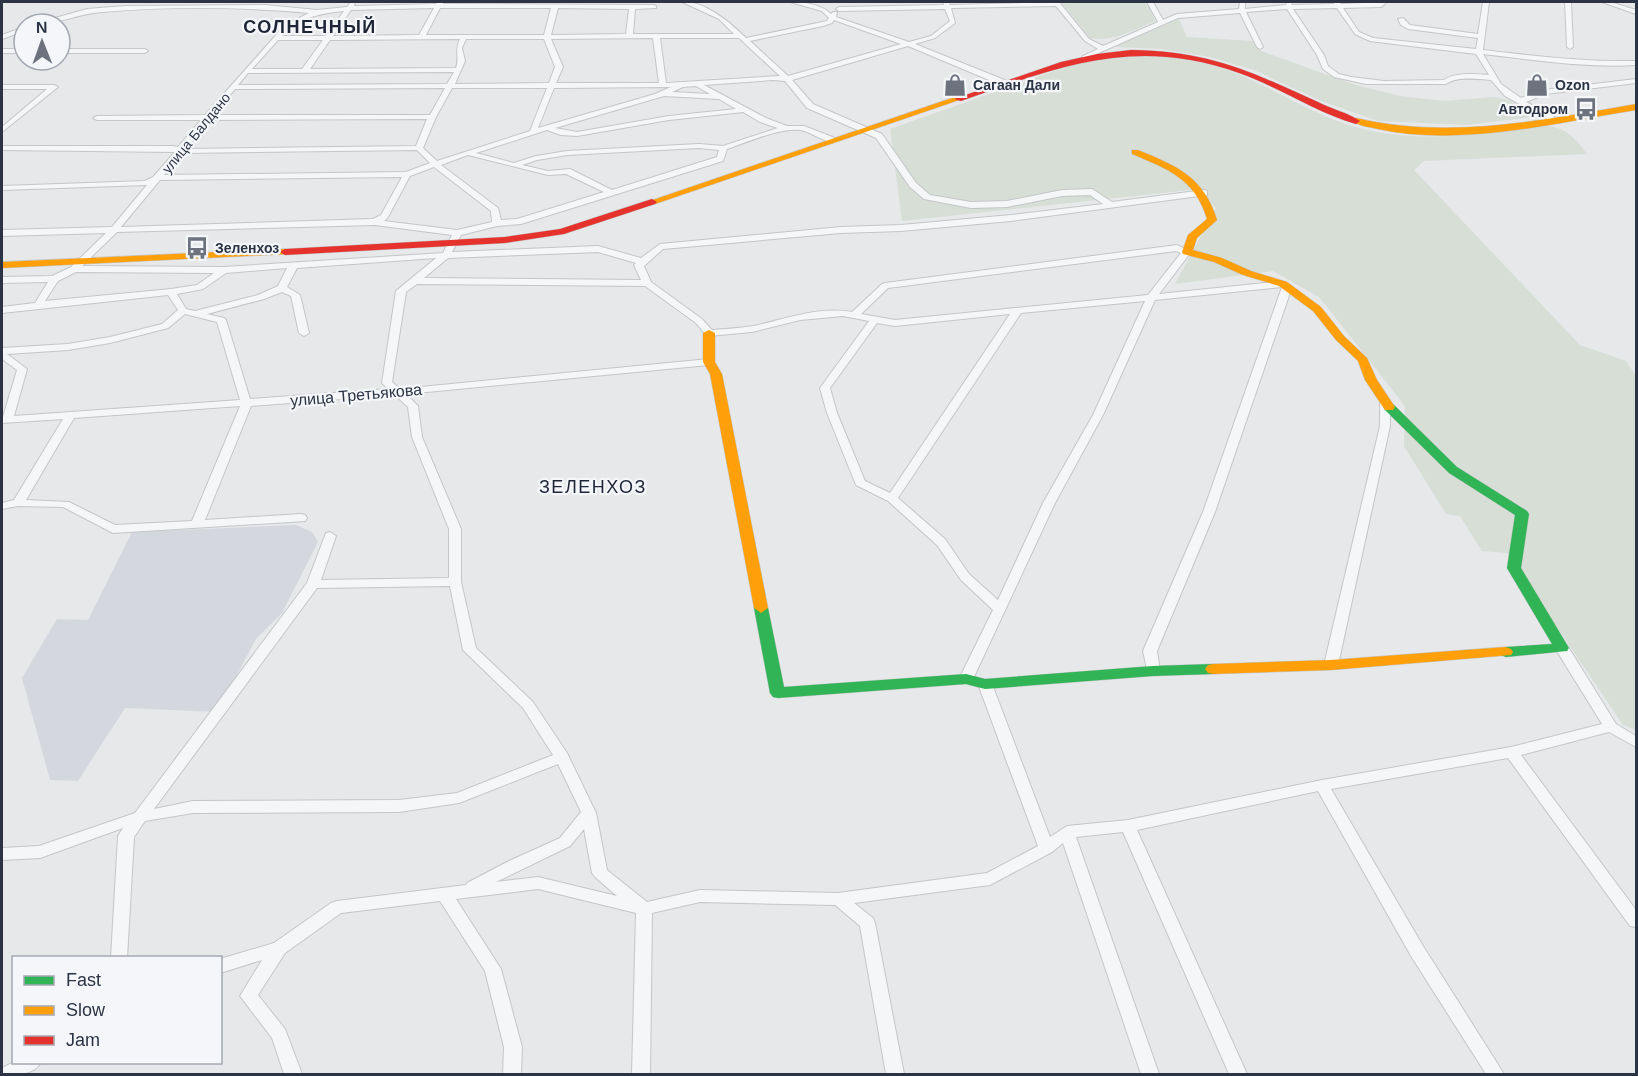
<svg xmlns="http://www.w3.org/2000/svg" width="1638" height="1076" font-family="Helvetica,sans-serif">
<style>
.built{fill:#d4d7dd}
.green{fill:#d6ded6}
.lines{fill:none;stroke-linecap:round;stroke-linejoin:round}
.street-casing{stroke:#c4c6c8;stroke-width:2}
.fast-casing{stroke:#c4c6c8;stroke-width:1}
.slow-casing{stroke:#c4c6c8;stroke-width:1}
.jam-casing{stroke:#c4c6c8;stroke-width:1}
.street{fill:#f5f6f7;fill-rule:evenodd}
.fast{fill:#30b455;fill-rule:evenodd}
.slow{fill:#ff9f0a;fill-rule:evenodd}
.jam{fill:#e5322d;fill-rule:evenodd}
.labels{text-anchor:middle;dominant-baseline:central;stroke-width:4.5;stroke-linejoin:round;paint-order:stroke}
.far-poi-label{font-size:14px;font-weight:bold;fill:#2b3445;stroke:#f4f6f9;text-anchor:start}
.far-street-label{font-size:14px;fill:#2b3445;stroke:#f4f6f9}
.street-label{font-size:16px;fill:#2b3445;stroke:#f4f6f9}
.far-district-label{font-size:18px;font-weight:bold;letter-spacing:1.5px;fill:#1d2536;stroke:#f4f6f9}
.neighbourhood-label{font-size:18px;letter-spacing:1.5px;fill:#1d2536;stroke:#f4f6f9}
</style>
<rect width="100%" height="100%" fill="#e6e8ea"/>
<polygon class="built" points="296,525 312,532 318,542 282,613 256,639 217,712 125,708 78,781 50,780 22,678 57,619 88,620 132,532"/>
<g class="green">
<path d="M1061,2H1143L1150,8L1155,21C1135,29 1112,43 1090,38Z"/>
<polygon points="1179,19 1187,37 1252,41 1261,51 1356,85 1400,96 1443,101 1494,97 1509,100 1532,112 1533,117 1467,125 1378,121 1321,101 1254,70 1210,57 1161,49 1115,47"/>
<path d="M1153,55C1182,59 1211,63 1238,74C1279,91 1316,117 1359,128C1421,144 1484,134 1546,126C1566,127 1576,139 1587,154L1424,161L1414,170L1580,345L1626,361L1636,376V730L1623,725L1507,553L1482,551L1460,516L1446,514L1404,446L1405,406L1319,297L1273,271L1175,284L1216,208L1199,189L902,221L890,129L1077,63L1116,56Z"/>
</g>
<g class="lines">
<g class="street-casing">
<g id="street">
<path d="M351,2H355L354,6L436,4L438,2H444L443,4L654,5L656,6V8L635,9L633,34H734L719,19L682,2C704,0 731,23 746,38L827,21L829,18L822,11L790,2C802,1 822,5 831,14L833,12H837L836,17L909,42L931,36L950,21L945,9L839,11L836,9L839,7L944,5L943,2H949L950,5L1059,2L1089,39L1103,46L1158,22L1147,2H1153L1163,20L1177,14L1239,9L1240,2L1245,3V9L1286,5L1287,2H1291L1292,5L1334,4L1333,2H1339L1341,4L1387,2L1381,7L1343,8L1359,32L1373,38L1476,49L1478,38L1408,29L1401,25L1398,19L1403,18L1410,25L1478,34L1483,2H1489L1483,50C1534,56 1585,62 1636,61V65C1585,68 1534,60 1483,54L1501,84L1521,98L1544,90L1636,79V83L1545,94L1526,102L1554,117L1555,119L1551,121L1505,96L1491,80C1477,79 1458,76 1446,84H1366L1334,77L1323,69L1317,55L1287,9L1246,12L1263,47L1260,49L1257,47L1240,13L1178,18L1085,59L1082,57L1083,56L1098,49L1085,41L1056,6L951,8L955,23L935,38L915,44L1007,81V85H1001L908,46L792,80L813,104L882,134L916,183L930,195L971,202L1007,201L1062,190L1092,189L1112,202L1204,190L1207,191V195L1011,221L901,231L841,233L663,249L644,266L651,282L702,319L712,330C726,329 740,328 754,326C785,319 819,306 852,312L882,284L885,283L1177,245L1191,252L1159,294L1283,281L1292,287L1215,512L1157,651L1160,671L1158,674H1148L1143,651L1203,512L1282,287L1155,300L1103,415L1055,503L973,679L971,682H961L959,679L993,610L961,580L937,545L888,501L856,485L827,413L820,388L869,321L843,316L800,320L752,332L709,336L706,335L696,323L645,286L417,284L406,292L392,382L400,389L709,359L714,362L709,365L406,394L418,406L422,437L461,529V582L476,648L533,702L567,753L596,813L607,870L647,902L700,890L838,893L987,873L1038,846L978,684L980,681H990L992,684L1050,837L1067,826L1128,820L1322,780L1511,747L1602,724L1555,648L1557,645H1567L1616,724L1636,736V747L1609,732L1521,755L1636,910V927L1630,926L1508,758L1331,789L1423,946L1504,1074H1486L1411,956L1318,791L1137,830L1247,1074H1229L1123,832L1076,837L1159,1074H1141L1063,843L1052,852L990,885L854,903L873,918L875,923L904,1074H886L860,926L835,905L700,902L652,913L650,1074H632L636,913L538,889L456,899L501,969L522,1047L521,1074H503L504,1047L485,971L440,901L341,913L285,953L258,995L285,1029L302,1074H284L272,1038L240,996L262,960L220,973V959L274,943L331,903L337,901L466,885L467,883L509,861L560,838L581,812L558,764L459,803L399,812L193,813L145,821L134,837L127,958H111L118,836L123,828L40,858L2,860V848L39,846L135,813L307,583L326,533L330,532L336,536L321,580L449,578V529L412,437L408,407L395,395L251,406L205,520L301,514L305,515L307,518L305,521L113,533L63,507L18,506L2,509V503L14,500L63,419L2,423V417H3L17,370L2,359V348L68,344L110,337L162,324L178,310L168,295L2,313V307L35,303L48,282L2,283V277L52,276L71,267L106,233L2,236V230L112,227L147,185L2,190V186L145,181L153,177L175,152L2,150V146H173L178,147L201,120H97L93,118L97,116L205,115L285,25L309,13C242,7 170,6 103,12C80,13 59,24 36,24L37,23L87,9L125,6L265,5L317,10L347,7ZM434,8L419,35L333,36L351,10ZM440,8H551L544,35H426ZM558,8L629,9L626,34L551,35ZM1337,8L1355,34L1370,41L1476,54L1489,75C1475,74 1455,72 1444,80L1384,81L1351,77L1339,74L1328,66L1324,55L1293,9ZM344,11L326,36H282C298,18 321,13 344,11ZM834,20L901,44L788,76L750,41L823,26L832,23ZM653,38L659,83H556L563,67L551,39ZM660,38H739L780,76L666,83ZM460,39C454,51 460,57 456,68L310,69L330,40ZM466,39H544L555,67L549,83L455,84L465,61L462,48ZM278,40H323L302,69H252ZM454,72L447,84L238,85L248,73ZM773,80L785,81L807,108L876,138L910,187L924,199L971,208L1007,207L1062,196L1090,195L1103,204L1011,215L901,225L841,227L660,244L641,258L598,246L452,252L461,235L497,226L521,224L723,161L727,149C746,143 780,127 800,130C812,132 822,142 835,142V138L804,126H787L766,118L704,85ZM696,86L710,94L672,92L683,87ZM671,87L655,94L538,128L554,88ZM445,88L430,115H213L235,89ZM452,88H547L530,131L437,161L423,148L436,117ZM664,96L719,99L736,109L669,116L577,132L555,128ZM743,112L760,122L778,128L723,146L699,144L567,151L536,156L514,163L476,153L547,130L561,135L577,136L669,120ZM427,119L416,146L186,149L209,120ZM699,148L719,150L717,157L612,190L570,169L548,171L522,165L537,160L567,155ZM417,150L430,163L406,172L164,175L182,153ZM468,155L548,175L566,174L604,192L517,219L501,220L498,208L441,165ZM434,167L491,211L492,222L457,230L384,221L388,217L410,176ZM402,177L381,215L373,219L121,227L160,180ZM375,225L452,235L443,253L224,267L82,266L117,232ZM1176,251L1181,253L1148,295L895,320L861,314L888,288ZM598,252L636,263L634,265L641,280L424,278L448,258ZM436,258L396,291L382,383L388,389L250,399L226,320L224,318L207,314L264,299L282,292L291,296L299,333L304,336L309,333L300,295L287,287L297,268ZM287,268L278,286L258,295L195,311L186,309L177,294L203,289L226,273ZM76,272L214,273L197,285L171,289L45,301L58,281ZM1145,301L1093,415L1043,503L998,600L969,574L945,539L898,498L1021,313ZM185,314L217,322L240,400L14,416L27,369L7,354L68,350L110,343L168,328ZM1010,314L890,493L865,481L837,413L830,388L877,323L895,326ZM240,406L192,521L115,525L69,502L26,500L74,418ZM450,586L463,650L523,708L553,755L457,793L399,800L193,801L154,809L317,588ZM584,829L592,873L595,877L617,896L538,877L496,882L570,846Z"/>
<polygon points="1565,2 1571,2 1573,47 1570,49 1567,47"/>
<polygon points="1602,2 1610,2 1636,10 1636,14"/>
<polygon points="24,27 24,31 2,39 2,35"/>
<rect x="2" y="49" width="22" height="4"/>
<polygon points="60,49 145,49 148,51 145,53 60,53"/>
<polygon points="2,85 54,85 58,87 2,132 2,127 47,89 2,89"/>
<polygon points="1385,400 1390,403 1390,426 1338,665 1336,668 1326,668 1324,665 1380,426 1380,403"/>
<path d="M14,1062H41C34,1076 15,1074 2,1074V1068Z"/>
</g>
</g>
<g class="fast-casing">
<g id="fast">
<polygon points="1389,403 1393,404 1457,467 1527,511 1529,514 1521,568 1569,648 1567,651 1506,657 1501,655 1499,652 1501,649 1506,647 1552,644 1507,568 1515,515 1449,473 1385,410 1383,407 1385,404"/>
<polygon points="761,603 768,608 784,687 966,674 985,679 1153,666 1213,664 1218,665 1221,669 1218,673 1213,674 1153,676 985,689 966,684 778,698 773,697 770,693 754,608"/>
</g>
</g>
<g class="slow-casing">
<g id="slow">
<polygon points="955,97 962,99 655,204 647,202"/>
<path d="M1636,104V110C1555,123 1459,147 1378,129C1369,127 1359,126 1352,121L1356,118C1450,140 1543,120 1636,104Z"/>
<path d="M1132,150H1138C1177,166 1204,177 1217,220L1197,238L1193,250L1222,258L1251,271L1287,282L1321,307L1344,336L1367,358L1377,380L1395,407L1393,410H1385L1365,380L1358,361L1336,340L1313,311L1279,286L1243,275L1214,262L1183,254L1182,252L1188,235L1207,219C1195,179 1168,169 1132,154Z"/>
<polygon points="285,249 290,252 289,254 2,268 2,262"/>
<polygon points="709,330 715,333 715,362 722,374 768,608 761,613 754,608 710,374 703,362 703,333"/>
<polygon points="1506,647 1511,649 1513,652 1511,655 1331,670 1213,674 1208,673 1205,669 1208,665 1213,664 1331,660"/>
</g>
</g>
<g class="jam-casing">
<g id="jam">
<path d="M1131,50C1208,51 1250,71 1318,102C1331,109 1349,113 1360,121L1356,124C1315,112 1279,87 1239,73C1135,36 1060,66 961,101L954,99L1061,62L1097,54Z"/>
<polygon points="652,199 657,202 655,204 564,234 505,243 285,255 280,252 285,249 505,237 560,229"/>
</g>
</g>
<use href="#street" class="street"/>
<use href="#fast" class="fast"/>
<use href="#slow" class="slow"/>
<use href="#jam" class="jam"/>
</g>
<defs>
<g id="shop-bare" transform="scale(1.8)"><path d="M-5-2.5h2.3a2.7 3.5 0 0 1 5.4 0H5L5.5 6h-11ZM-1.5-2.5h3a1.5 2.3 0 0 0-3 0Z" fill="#6c737f" stroke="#f4f6f9" stroke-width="2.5" paint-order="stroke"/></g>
<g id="bus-bare" transform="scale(1.8)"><path d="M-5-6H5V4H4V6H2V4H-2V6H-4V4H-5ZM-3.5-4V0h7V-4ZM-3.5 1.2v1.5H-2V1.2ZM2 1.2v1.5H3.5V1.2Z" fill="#6c737f" stroke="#f4f6f9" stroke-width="2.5" paint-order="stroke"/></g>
</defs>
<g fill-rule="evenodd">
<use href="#shop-bare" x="955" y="85"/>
<use href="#shop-bare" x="1537" y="85"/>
<use href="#bus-bare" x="1586" y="109"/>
<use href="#bus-bare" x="197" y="248"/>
</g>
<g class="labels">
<g class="far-poi-label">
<text x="973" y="85">Сагаан Дали</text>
<text x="1555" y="85">Ozon</text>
<text x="1568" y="109" text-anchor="end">Автодром</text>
<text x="215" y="248">Зеленхоз</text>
</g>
<g class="far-street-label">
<text transform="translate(196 133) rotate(-51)">улица Балдано</text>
</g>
<g class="street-label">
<text transform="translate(356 395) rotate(-5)">улица Третьякова</text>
</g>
<g class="far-district-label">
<text x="310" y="27">СОЛНЕЧНЫЙ</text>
</g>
<g class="neighbourhood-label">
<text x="593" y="487">ЗЕЛЕНХОЗ</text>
</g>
</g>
<rect width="1638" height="1076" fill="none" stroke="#2b3445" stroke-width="6"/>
<rect x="12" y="956" width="210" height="108" fill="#f4f6f9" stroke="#a4a8b1" stroke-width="1.5"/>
<rect x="24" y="976" width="30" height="9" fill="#30b455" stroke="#a4a8b1" stroke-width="1.5"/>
<text x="66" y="986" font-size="18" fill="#2b3445">Fast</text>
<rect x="24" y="1006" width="30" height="9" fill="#ff9f0a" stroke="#a4a8b1" stroke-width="1.5"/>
<text x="66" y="1016" font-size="18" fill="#2b3445">Slow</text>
<rect x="24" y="1036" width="30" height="9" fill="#e5322d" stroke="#a4a8b1" stroke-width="1.5"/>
<text x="66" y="1046" font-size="18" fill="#2b3445">Jam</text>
<g transform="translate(42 42) rotate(359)"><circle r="28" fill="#f4f6f9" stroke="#a4a8b1" stroke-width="1.5"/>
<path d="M0-4.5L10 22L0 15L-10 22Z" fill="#6c737f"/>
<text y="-9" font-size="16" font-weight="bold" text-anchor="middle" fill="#2b3445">N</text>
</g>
</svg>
